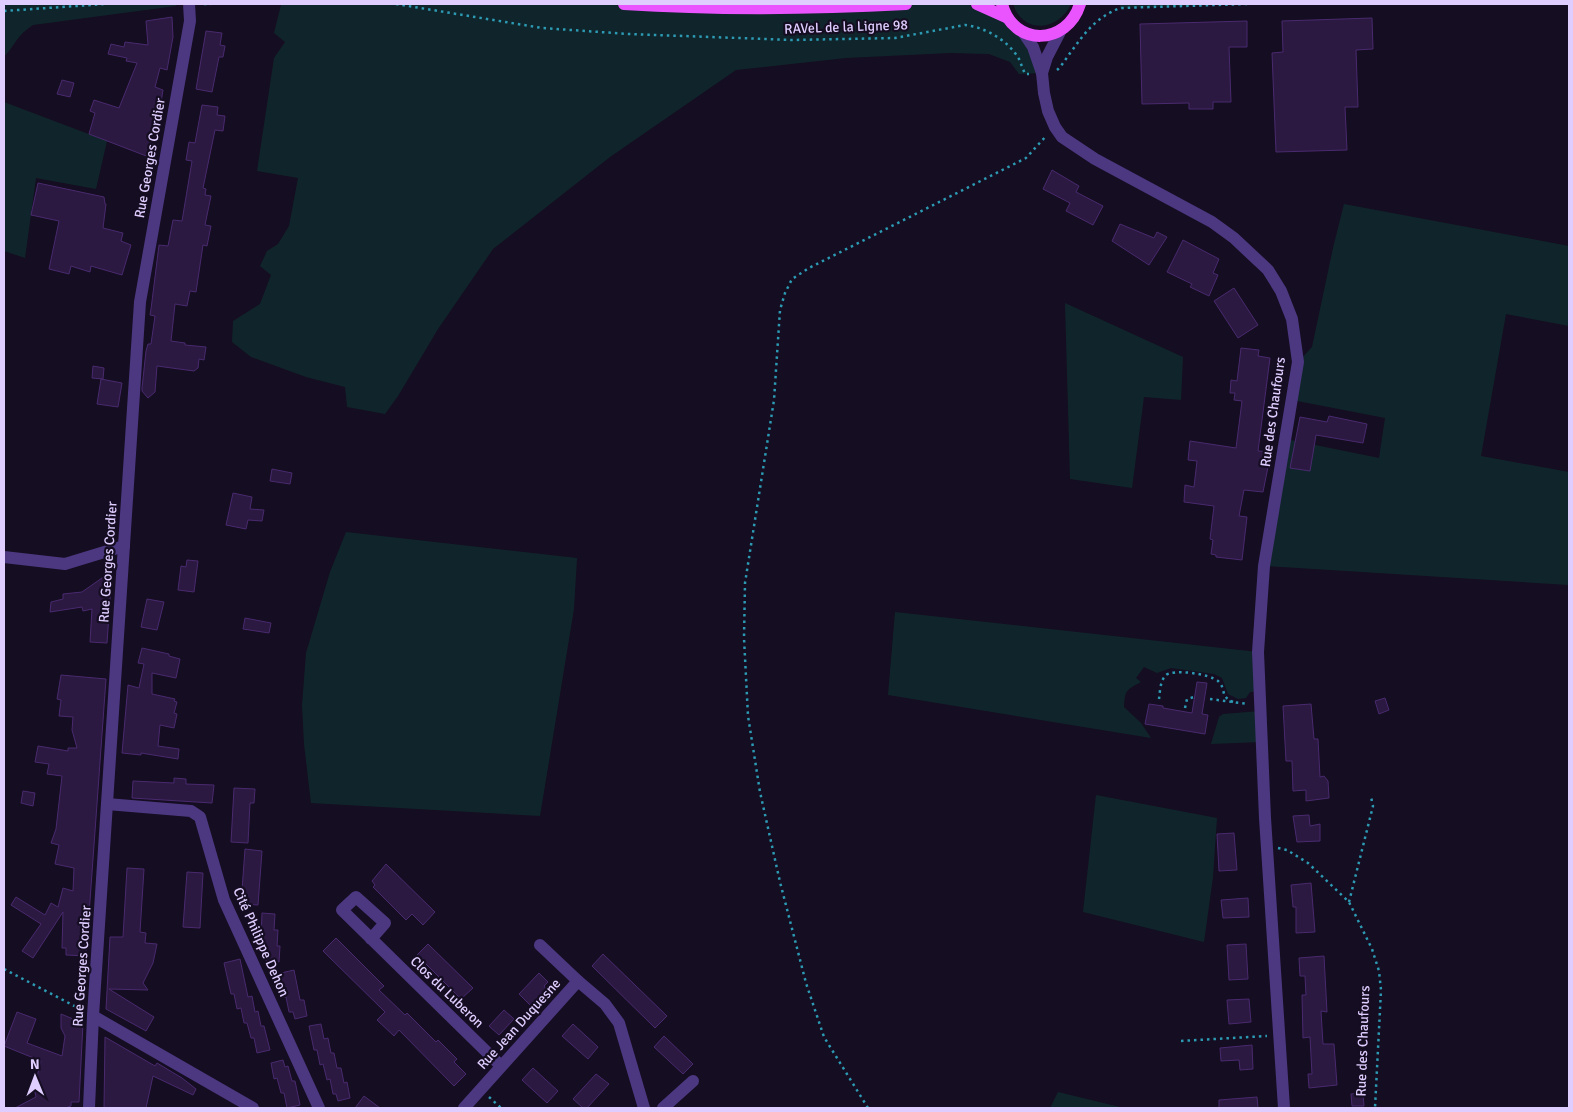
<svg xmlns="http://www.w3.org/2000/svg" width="1573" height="1112" font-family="Signika,sans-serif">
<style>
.green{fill:#10252b}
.building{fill:#2b1942;stroke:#492a6e}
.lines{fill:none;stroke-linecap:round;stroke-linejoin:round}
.path{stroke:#2c9ab3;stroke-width:2.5;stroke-dasharray:2.5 4;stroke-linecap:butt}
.minor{stroke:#4c3781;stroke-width:12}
.major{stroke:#ea54ff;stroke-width:12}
.labels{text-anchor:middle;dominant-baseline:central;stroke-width:4.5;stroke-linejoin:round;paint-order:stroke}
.street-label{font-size:14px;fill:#dfcdff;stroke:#150d21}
</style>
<rect width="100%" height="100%" fill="#150d21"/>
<g class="green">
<path d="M4,4H176V6L33,25C16,36 16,44 4,57Z"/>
<polygon points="262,4 977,4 1013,25 1042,73 1019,74 1010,62 989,54 950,53 846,58 736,70 610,157 493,249 438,329 398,396 385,414 347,407 345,387 306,377 251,357 232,342 233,321 260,304 271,275 260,266 267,251 278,244 289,226 298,178 257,171 274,58 285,42 274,33 281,5"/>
<path d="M1013,4H1071C1059,31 1023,35 1013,4Z"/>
<polygon points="1120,4 1248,4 1120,8"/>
<polygon points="4,102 107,141 96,189 36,178 25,258 4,251"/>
<polygon points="1344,204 1569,246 1569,326 1506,314 1481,456 1569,472 1569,585 1264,566 1286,439 1379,458 1385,418 1292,400 1298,362 1312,347 1333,248"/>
<polygon points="1065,303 1183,357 1181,400 1144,397 1132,488 1070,479"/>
<polygon points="346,532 577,558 574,609 540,816 311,803 304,744 302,705 306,653 330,572"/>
<path d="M895,612L1258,652L1259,691L1250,692L1246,698L1238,699L1228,694L1222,678L1214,674L1171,668L1157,673L1144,667L1136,678L1141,682C1126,690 1125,690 1124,707L1141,723L1151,738L888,695Z"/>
<polygon points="1260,711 1261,742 1211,744 1219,717 1223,714"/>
<polygon points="1096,795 1217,818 1213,877 1204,942 1083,912"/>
<polygon points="1058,1092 1124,1108 1050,1108"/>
</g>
<g class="building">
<polygon points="172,17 173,37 167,70 160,68 155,87 163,90 156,132 155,131 149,157 89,134 95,113 90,111 94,100 119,108 137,63 126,61 127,58 108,54 111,44 124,47 125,42 148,45 146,21"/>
<polygon points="1372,18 1373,49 1356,50 1358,107 1345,107 1347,150 1276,152 1272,53 1283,52 1282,21"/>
<polygon points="1247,21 1247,47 1229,47 1231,102 1213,102 1213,109 1189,109 1189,103 1142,104 1140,24"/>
<polygon points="206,31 222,33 220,45 225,46 223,57 219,57 212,92 196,89"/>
<polygon points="62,80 74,83 70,97 57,94"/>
<polygon points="202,105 218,107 217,115 225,116 223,131 215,130 203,188 206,189 205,195 211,196 205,225 211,226 207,246 203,245 196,292 190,291 187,306 175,304 171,341 185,343 185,345 206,347 204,360 199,359 198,368 194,371 157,366 155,392 148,398 142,391 142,388 146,351 148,344 151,344 155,316 150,315 151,309 159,245 168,246 173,220 182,221 192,161 186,160 189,142 195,143"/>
<polygon points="1052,170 1079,186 1076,192 1103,206 1093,225 1066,211 1070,203 1043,189"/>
<polygon points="38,183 104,197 105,204 106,204 103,228 123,233 121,241 131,245 122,275 91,266 90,272 71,266 69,274 49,269 59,221 31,215"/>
<polygon points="1120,224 1154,238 1157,232 1167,237 1149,265 1112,241"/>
<polygon points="1183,240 1219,259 1213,273 1218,275 1209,296 1190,287 1192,284 1167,272"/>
<polygon points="1234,288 1258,325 1238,338 1214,301"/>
<polygon points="1241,348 1259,350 1258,356 1270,358 1258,451 1271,452 1263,492 1244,490 1239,516 1247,517 1242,560 1216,557 1216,555 1211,554 1213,540 1210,539 1214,506 1184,502 1185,485 1194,487 1197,461 1188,460 1190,441 1236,448 1242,401 1234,400 1235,393 1230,393 1231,380 1237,381"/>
<polygon points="93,366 104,368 103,379 92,378"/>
<polygon points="101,379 122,383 118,407 97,404"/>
<polygon points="1329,416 1367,424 1363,443 1316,435 1310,471 1290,468 1300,417 1327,422"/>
<polygon points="272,469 292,473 290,484 270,481"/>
<polygon points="233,493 252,497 250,509 264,510 262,521 248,520 246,529 226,525"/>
<polygon points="187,560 198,561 194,592 178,590 181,566 186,567"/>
<polygon points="112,571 107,643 90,642 92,609 83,611 82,607 50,612 51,602 63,599 63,594 82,592"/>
<polygon points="147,599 164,602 157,630 141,627"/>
<polygon points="245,618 271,623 269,633 243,629"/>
<polygon points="142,648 169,654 169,656 180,659 176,678 152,673 152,694 175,699 174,701 177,702 174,713 177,714 174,728 160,725 158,746 179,749 178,759 141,753 141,755 122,753 128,685 139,688 144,664 138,663"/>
<polygon points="61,675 106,679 86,956 66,955 66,948 62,948 63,912 33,958 22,951 41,924 11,905 16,897 45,915 51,903 58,907 63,888 73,891 74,868 55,864 59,845 51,843 56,829 62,776 47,774 49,764 35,762 38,746 68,751 68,748 77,748 72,730 73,717 59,716 61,700 57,699"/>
<polygon points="1197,682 1207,683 1202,714 1208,715 1205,734 1145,724 1149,704 1163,706 1163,708 1192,713"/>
<polygon points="1385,698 1389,710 1379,714 1375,701"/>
<polygon points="1311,704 1314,739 1318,739 1320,777 1324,776 1328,781 1329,798 1306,801 1306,790 1293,791 1292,761 1286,761 1283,706"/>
<polygon points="174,778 186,779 186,784 214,785 212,803 132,798 133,781 174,783"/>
<polygon points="234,788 255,789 254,803 250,803 248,843 231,842"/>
<polygon points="23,791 35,793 33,806 21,803"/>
<polygon points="1309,815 1310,826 1320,824 1320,841 1297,842 1293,816"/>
<polygon points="1234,833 1237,870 1219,871 1217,834"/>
<polygon points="245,849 262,851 258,905 241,904"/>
<polygon points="386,864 435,912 423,925 412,914 406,920 373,887 375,885 372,881"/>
<polygon points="127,868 144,869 140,932 146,933 145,943 157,944 153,963 143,983 148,990 109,989 154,1017 146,1031 106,1009 110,937 123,937"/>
<polygon points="187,872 203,873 200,928 183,927"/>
<polygon points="1311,883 1315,932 1296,933 1296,907 1293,907 1291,885"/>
<polygon points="1248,898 1249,917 1223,918 1221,900"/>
<polygon points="262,913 275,914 274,930 278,930 277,946 280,946 279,962 266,961 267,954 263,953 264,938 261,938"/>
<polygon points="336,938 384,986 379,990 405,1015 407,1013 436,1042 438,1040 457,1059 454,1062 466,1074 454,1086 399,1030 394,1036 377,1020 385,1012 323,951"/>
<polygon points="428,944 473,988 461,999 417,955"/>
<polygon points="1246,944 1248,979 1229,980 1227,945"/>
<polygon points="603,954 667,1016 655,1028 592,966"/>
<polygon points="1324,956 1327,1012 1321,1011 1323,1044 1334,1044 1337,1085 1309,1088 1308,1074 1312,1074 1310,1037 1303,1038 1302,995 1306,995 1305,976 1300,976 1299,958"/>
<polygon points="240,959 248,997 252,996 255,1012 258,1011 261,1026 264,1026 270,1050 257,1053 254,1038 251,1038 247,1023 244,1023 241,1008 237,1009 234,994 231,994 224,963"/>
<polygon points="294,970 300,1000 304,1000 307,1016 295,1019 293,1012 289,1012 286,997 283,997 279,980 282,980 281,973"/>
<polygon points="539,973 548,982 544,986 546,989 531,1006 519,994"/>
<polygon points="1249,999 1251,1022 1229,1024 1227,1000"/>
<polygon points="504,1010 514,1019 499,1035 489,1026"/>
<polygon points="17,1012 36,1019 27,1043 62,1056 65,1036 61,1028 61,1014 83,1023 79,1102 71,1102 71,1106 65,1108 15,1108 36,1097 34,1088 41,1061 4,1046"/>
<polygon points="321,1024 324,1039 328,1038 331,1053 334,1053 337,1068 341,1068 344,1083 347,1082 350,1098 338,1101 336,1094 333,1094 330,1079 327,1080 323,1064 320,1065 317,1050 314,1050 309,1026"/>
<polygon points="573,1024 598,1047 588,1059 562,1036"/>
<polygon points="664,1036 693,1064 683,1074 654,1047"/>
<polygon points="105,1037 155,1066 157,1063 182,1078 196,1089 193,1095 153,1076 146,1108 104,1108"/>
<polygon points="1252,1045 1253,1069 1240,1070 1239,1060 1221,1061 1220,1048"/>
<polygon points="283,1060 285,1067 288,1066 292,1081 295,1081 300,1105 287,1108 284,1093 281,1093 277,1078 274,1079 271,1063"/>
<polygon points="533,1068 558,1091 547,1103 522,1080"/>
<polygon points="596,1074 609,1084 587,1108 583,1108 573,1099"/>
<polygon points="1363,1093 1364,1106 1352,1106 1351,1094"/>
<polygon points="364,1096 380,1108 355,1108"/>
<polygon points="1257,1097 1258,1108 1219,1108 1219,1100"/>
</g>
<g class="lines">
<g class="path">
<polyline points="204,4 211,4"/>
<path d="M396,4L542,28L629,34L792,40L895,38L965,25C985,27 1009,41 1019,59C1021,64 1023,69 1025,74H1029"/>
<polyline points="4,11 105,4"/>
<path d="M1057,70C1062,66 1066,58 1071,52C1085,32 1097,17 1120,8L1248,4"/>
<path d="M1159,699C1160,692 1160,682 1165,676C1171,668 1210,674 1218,681C1227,689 1219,696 1233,702"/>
<polyline points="1210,699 1248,704"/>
<polyline points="1185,708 1187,699 1194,697"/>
<polyline points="1278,848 1287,850 1308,863 1349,902 1372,949 1379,971 1381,990 1375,1108"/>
<polyline points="1349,902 1373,806 1371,797"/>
<polyline points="4,969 82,1010"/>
<polyline points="1181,1041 1267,1036"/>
<polyline points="489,1097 501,1108"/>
<polyline points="868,1108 824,1037 806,983 780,882 760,792 748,716 744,638 745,583 774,400 780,310 785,293 792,279 809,268 1026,158 1047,135"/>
</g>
<g class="minor">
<polyline points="1023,32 1033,47 1042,73 1044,93 1048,111 1055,127 1062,137 1095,159 1212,222 1234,238 1268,270 1281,291 1292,319 1298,362 1264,566 1258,652 1265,818 1284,1108"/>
<polyline points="1042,73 1047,57 1061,30"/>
<polyline points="4,557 65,564 124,546"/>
<polyline points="107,804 191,811 200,817 224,900 319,1108"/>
<polyline points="371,939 385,923 356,897 342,910 501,1066"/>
<polyline points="540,945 578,981"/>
<polyline points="93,1016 253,1108"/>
<polyline points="89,1108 93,1016 140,302 190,21 189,4"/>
<polyline points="464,1108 578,981 605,1004 619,1023 644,1108"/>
<polyline points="663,1108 693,1081"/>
</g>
<g class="major">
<path d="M624,4C717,10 813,9 906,4"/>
<polyline points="977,4 1006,17"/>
<path d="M1002,4C1013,47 1067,46 1080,4"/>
</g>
</g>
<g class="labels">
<g class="street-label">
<text transform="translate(846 27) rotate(-2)">RAVeL de la Ligne 98</text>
<text transform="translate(150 158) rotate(-80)">Rue Georges Cordier</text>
<text transform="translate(1273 412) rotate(-82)">Rue des Chaufours</text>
<text transform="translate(108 562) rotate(-86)">Rue Georges Cordier</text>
<text transform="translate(261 942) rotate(66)">Cité Philippe Dehon</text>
<text transform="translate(82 966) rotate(-86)">Rue Georges Cordier</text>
<text transform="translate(447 992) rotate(44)">Clos du Luberon</text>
<text transform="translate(519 1024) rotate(-48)">Rue Jean Duquesne</text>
<text transform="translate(1363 1041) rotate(-88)">Rue des Chaufours</text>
</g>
</g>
<rect width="1573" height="1112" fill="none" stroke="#dfcdff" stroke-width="10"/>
<g transform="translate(35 1077) rotate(359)" stroke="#150d21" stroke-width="4" paint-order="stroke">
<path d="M0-4L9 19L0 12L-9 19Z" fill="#dfcdff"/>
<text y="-8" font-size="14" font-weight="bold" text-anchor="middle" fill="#dfcdff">N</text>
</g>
</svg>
